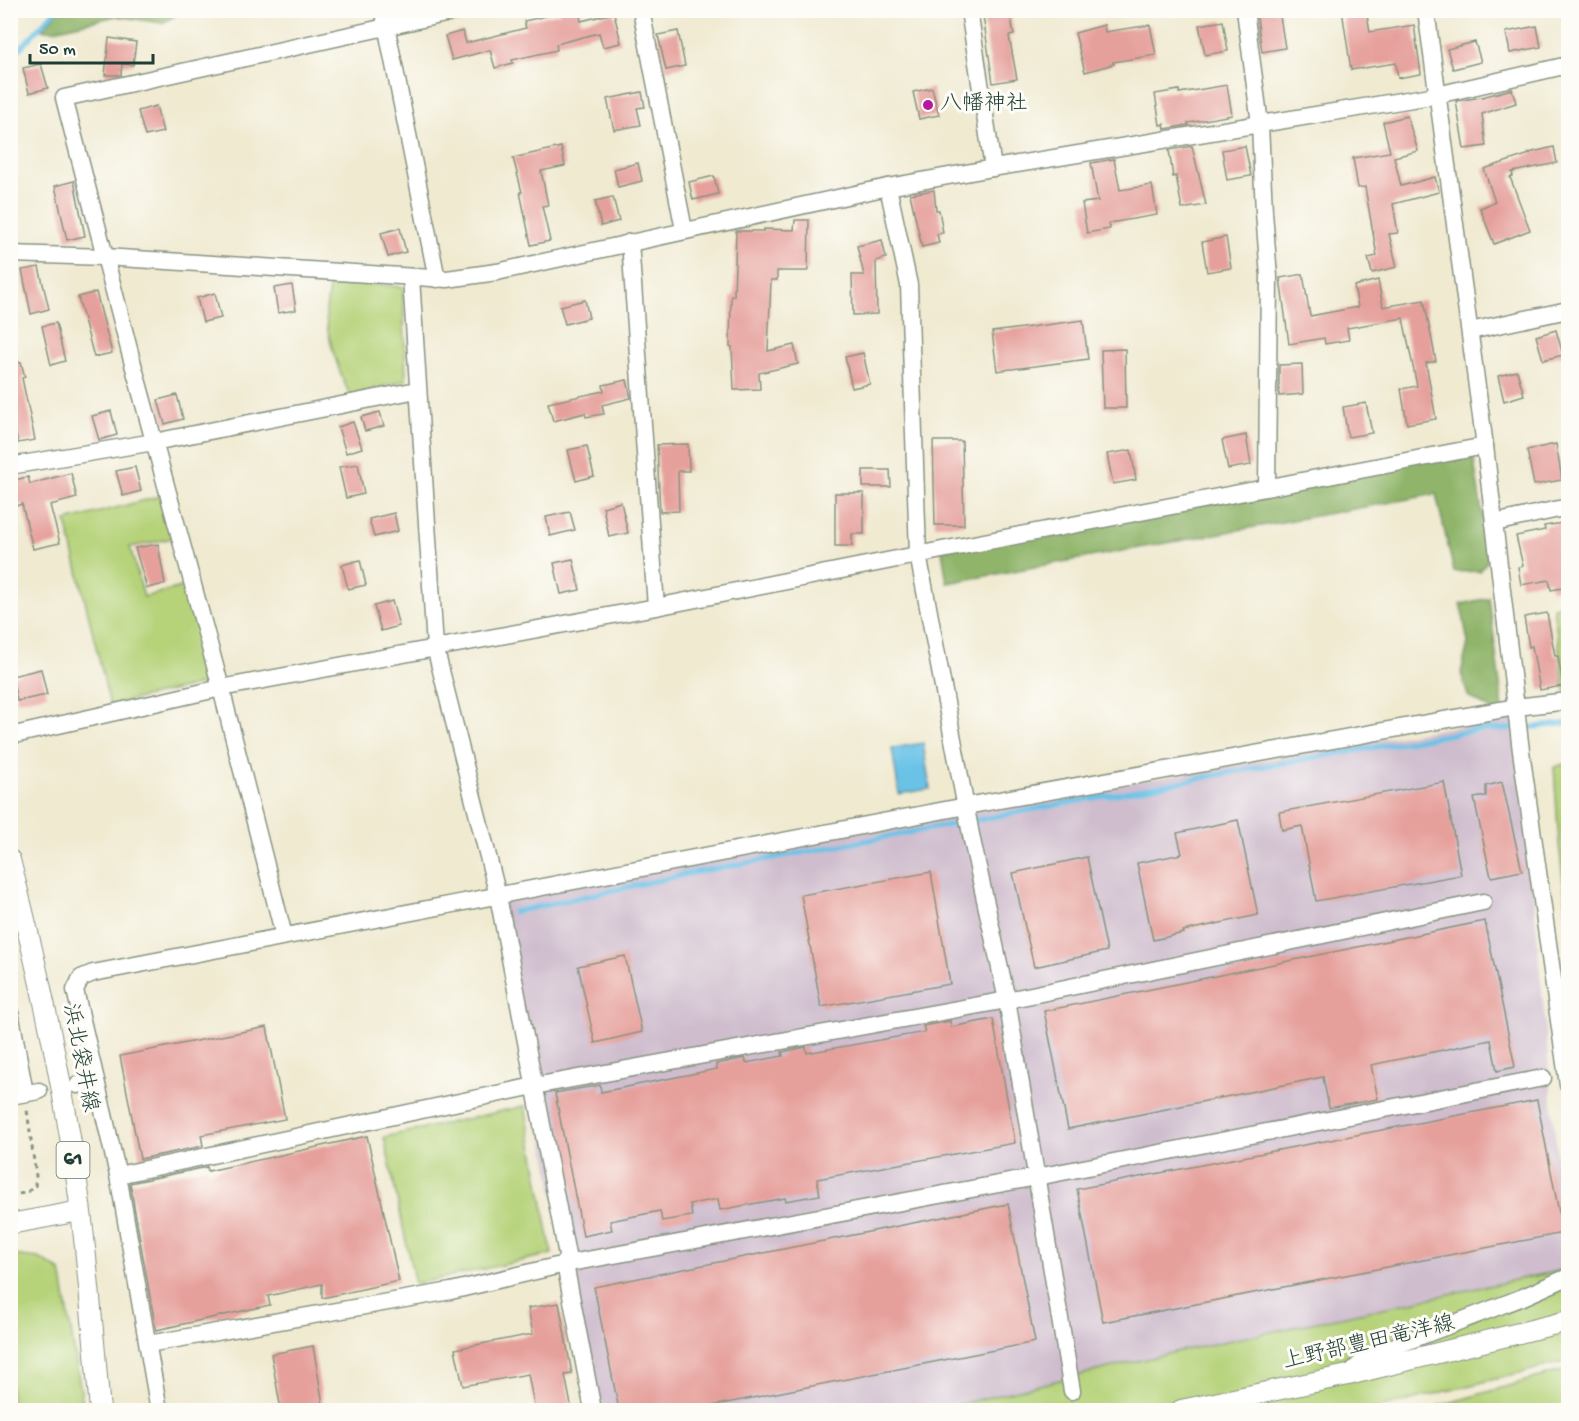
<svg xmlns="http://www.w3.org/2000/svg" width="1579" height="1421" font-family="'Gochi Hand','Klee One',sans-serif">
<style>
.industrial{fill:#cfbdce}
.green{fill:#b6d37a;stroke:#6a8857;stroke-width:1.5}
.forest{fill:#90b56a;stroke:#58794f;stroke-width:1.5}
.water{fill:#6ac2e7;stroke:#44808e;stroke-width:1.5}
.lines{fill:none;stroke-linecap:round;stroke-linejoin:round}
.stream{stroke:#6ac2e7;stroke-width:5}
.building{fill:#e6a09c}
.minor-casing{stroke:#889482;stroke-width:19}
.major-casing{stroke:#889482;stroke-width:22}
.path{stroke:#889482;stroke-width:3;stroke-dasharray:4.5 4.5;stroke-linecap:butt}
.minor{stroke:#fff;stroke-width:16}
.major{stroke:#fff;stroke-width:20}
.poi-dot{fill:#b5179e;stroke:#fdfcf7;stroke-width:2}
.labels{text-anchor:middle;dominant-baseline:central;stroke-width:6;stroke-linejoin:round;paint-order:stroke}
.shield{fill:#fdfcf7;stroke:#62766e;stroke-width:1.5}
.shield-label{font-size:21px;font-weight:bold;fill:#1f3d34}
.poi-label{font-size:22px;fill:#1f3d34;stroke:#fdfcf7;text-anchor:start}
.street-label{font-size:22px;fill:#1f3d34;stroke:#fdfcf7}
</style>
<rect width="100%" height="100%" fill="#fdfcf7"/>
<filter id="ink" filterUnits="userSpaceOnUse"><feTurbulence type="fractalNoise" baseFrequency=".0167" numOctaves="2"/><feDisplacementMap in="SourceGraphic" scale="12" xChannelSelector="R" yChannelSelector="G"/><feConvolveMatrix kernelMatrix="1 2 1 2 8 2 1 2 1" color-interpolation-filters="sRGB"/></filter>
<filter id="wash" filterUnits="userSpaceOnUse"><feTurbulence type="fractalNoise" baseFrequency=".008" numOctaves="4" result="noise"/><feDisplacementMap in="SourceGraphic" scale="24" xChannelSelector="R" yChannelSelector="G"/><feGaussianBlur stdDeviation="1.35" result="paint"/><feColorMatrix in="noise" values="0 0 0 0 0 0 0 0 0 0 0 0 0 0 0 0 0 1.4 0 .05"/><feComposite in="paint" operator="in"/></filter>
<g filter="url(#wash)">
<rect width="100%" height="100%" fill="#f0ead1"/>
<polygon class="industrial" points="1517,716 1568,1277 1357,1410 594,1410 499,902 665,863"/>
<g class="green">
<path d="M330,281L403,287L406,380L351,396C341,380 326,333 326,314C326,303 329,292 330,281Z"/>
<polygon points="168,494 173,538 130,547 144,597 193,584 219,680 110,705 66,521"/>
<polygon points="1568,604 1568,691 1565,691 1553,607"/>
<polygon points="1568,763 1568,920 1559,844 1554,767"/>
<polygon points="525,1106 552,1254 415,1284 384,1137"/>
<polygon points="11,1255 39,1258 61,1271 84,1410 11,1410"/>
<polygon points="1568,1269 1568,1361 1370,1410 936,1410 1175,1352"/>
<polygon points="1568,1369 1568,1410 1439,1410 1438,1406"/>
</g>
<g class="forest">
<polygon points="59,10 184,10 184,11 162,23 116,16 54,30 42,30"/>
<polygon points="1472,448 1489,558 1480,571 1454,572 1436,494 947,583 942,550"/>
<polygon points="1489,598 1503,709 1493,711 1468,696 1461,673 1468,643 1461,604"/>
</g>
<polygon class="water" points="923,743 930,789 899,794 892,748"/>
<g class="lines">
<g class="stream">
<polyline points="10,59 56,10"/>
<polyline points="514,912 687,874 1266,766 1475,730 1527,728 1568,723"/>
</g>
</g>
<g id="blocks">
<g class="building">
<polygon points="559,10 579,10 581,21 614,13 621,43 603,47 599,33 556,44 557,50 512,60 513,63 495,68 490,50 452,60 445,36 463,31 466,43 526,28 524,21 560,13"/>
<polygon points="1256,10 1279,10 1285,48 1262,52"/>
<polygon points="1342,10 1366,10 1370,32 1414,25 1421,74 1398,78 1396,63 1351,70"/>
<polygon points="1010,12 1014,35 1009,36 1017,79 993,83 983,16"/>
<polygon points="1223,21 1228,51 1205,55 1199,25"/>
<polygon points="1104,25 1105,32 1150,25 1156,55 1113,62 1114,64 1085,72 1075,33"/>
<polygon points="1537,26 1541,47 1510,53 1506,32"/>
<polygon points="678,31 685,66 666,70 658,35"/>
<polygon points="109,38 136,42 133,65 122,64 121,75 105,75"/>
<polygon points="1475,42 1481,62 1453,69 1447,49"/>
<polygon points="41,64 48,88 29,93 23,68"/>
<polygon points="1227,85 1232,115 1188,123 1189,125 1165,129 1164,124 1160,125 1155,94 1179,90 1179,93"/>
<polygon points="932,88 939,115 919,119 913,92"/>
<polygon points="1512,89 1516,103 1482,114 1486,146 1464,149 1456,101 1482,97"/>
<polygon points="642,92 645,107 637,108 641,125 614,130 607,99"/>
<polygon points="156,106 163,132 145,136 138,111"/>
<polygon points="1407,116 1418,151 1394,157 1401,186 1435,177 1439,192 1393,204 1398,233 1389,234 1397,267 1372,273 1368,258 1377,256 1365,187 1358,188 1353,158 1390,152 1383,122"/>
<polygon points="1192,146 1206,205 1182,209 1176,176 1173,177 1169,150"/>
<polygon points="1245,146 1251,176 1227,180 1222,150"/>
<polygon points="561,147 565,166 541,171 548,205 542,206 550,241 531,245 520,192 522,192 513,158"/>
<polygon points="1554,147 1557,163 1512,172 1513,176 1510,177 1530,230 1494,244 1480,208 1495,202 1484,169 1530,154 1529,153"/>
<polygon points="1114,159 1120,190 1152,185 1157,215 1109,223 1110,229 1087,233 1082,203 1098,201 1091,163"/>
<polygon points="638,163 642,181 618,187 614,169"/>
<polygon points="714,176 718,194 693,200 689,182"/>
<polygon points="74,181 85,236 67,240 55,186"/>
<polygon points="934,190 936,210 939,210 943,233 937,234 939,243 922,247 910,194"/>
<polygon points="613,197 619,221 601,226 595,201"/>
<polygon points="795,220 809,220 808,271 777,271 777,280 771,280 768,351 794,345 798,364 759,373 760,389 734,390 732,347 730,346 731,296 734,296 736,231 764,231 764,229 794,230"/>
<polygon points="400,228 406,252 388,257 381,233"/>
<polygon points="1226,237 1231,268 1207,272 1202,242"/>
<polygon points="882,240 886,258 876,261 877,314 853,315 852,275 864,275 857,246"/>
<polygon points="39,267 49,309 31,314 22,270"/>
<polygon points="1303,274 1310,316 1358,307 1354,286 1378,280 1383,307 1424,300 1436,361 1426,363 1436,419 1407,424 1401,389 1417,386 1403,318 1347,328 1349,340 1325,344 1324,338 1289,344 1280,278"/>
<polygon points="292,285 296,310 278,313 274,288"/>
<polygon points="96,292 112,353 94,357 78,297"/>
<polygon points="215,293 221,318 203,322 197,298"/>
<polygon points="585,300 589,318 565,324 560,306"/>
<polygon points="1083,320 1088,359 997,371 992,332"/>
<polygon points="56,323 65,361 51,365 42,326"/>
<polygon points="1556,330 1563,355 1543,360 1536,336"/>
<polygon points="1125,349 1126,408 1103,408 1101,350"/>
<polygon points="16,353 18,363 21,362 25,377 22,378 35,440 18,443 10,410 10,354"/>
<polygon points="863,353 870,384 852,388 845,357"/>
<polygon points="1302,364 1303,394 1279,396 1279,365"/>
<polygon points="1517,371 1524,395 1504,401 1498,376"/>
<polygon points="627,380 631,398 602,405 604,414 586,417 585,413 553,421 548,403 604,391 603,385"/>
<polygon points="177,395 183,419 165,424 158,400"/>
<polygon points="1366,403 1372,433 1348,437 1343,407"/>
<polygon points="111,411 117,435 99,440 92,416"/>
<polygon points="380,412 384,426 365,431 361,417"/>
<polygon points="353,422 362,448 346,453 338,427"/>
<polygon points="1246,435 1251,465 1228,469 1222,440"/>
<polygon points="933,441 962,441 964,525 935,525"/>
<polygon points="688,444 689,471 678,471 679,511 660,512 657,445"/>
<polygon points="1556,444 1562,480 1534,485 1527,450"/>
<polygon points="587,446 594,476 576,481 568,450"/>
<polygon points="1131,450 1136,480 1113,484 1107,454"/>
<polygon points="358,464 364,494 346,498 339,467"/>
<polygon points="135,467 141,491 123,496 116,471"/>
<polygon points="863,470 890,470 891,487 863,487"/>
<polygon points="71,473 77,498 50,505 60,543 33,549 22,504 16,506 10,481 28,477 30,484"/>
<polygon points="835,493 864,493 864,534 852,534 852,546 835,546"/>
<polygon points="621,502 628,533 609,537 603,507"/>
<polygon points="570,512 575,530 550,536 546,517"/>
<polygon points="394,513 398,531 374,537 369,519"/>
<polygon points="1569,522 1569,587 1551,590 1549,580 1521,585 1518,567 1523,566 1516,536 1545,530 1544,526"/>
<polygon points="158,544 165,584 147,588 135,548"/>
<polygon points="573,559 580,590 561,594 554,563"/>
<polygon points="360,560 366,585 348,589 342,565"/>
<polygon points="392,601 399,626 381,631 374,606"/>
<polygon points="1547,613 1555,656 1558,656 1563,686 1540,690 1532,646 1529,647 1524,617"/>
<polygon points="41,669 47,695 17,701 12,676"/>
<polygon points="1444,782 1461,875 1316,901 1302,826 1282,830 1279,812"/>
<polygon points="1502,782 1522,871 1491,877 1474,798 1486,796 1486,786"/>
<polygon points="1238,820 1258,915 1183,931 1184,933 1153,940 1137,863 1182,854 1177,833"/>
<polygon points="1087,857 1107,951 1034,967 1013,873"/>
<polygon points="931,872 950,984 821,1007 801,895"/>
<polygon points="1485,921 1515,1067 1497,1071 1491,1040 1371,1065 1378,1099 1329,1108 1323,1077 1068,1129 1044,1011"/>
<polygon points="625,956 642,1032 595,1043 578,966"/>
<polygon points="993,1019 1015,1143 817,1179 820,1195 786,1201 785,1198 720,1210 718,1199 690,1204 692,1216 662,1221 660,1211 610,1221 612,1230 583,1236 555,1093 600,1085 601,1092 717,1069 716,1064 745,1058 746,1063 783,1056 782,1052 806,1047 807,1053 925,1032 923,1026 950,1021 951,1027"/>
<polygon points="267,1027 285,1119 201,1135 203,1146 140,1159 120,1056"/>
<polygon points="1537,1100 1563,1233 1103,1322 1077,1189"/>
<polygon points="367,1136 399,1281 322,1298 322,1284 268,1296 270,1305 156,1330 130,1183 207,1167 208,1171"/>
<polygon points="1008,1204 1035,1342 691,1410 619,1410 594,1287"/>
<polygon points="559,1303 572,1374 565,1375 572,1410 535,1410 528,1374 463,1386 455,1349 533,1334 528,1308"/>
<polygon points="313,1346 324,1410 281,1410 271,1354"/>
</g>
</g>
</g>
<g filter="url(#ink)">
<use href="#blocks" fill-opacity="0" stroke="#889482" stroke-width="1.5"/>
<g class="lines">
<g class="minor-casing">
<g id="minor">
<polyline points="383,10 437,279"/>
<polyline points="641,10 684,230"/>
<polyline points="969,10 993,168"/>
<polyline points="1245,10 1260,124 1264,212 1269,277 1267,487"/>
<polyline points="1426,10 1485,446 1521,751 1568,1085"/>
<polyline points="888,187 909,285 918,554 972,840 1007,1000 1072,1391"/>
<polyline points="630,242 656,607"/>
<polyline points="10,254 105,257 447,279 497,272 888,187 993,168 1437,95 1568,65"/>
<polyline points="411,277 435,647 498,896 567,1255 565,1264 593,1410"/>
<polyline points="1470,331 1568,310"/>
<polyline points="10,466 154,442 417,390"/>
<polyline points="1494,523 1568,507"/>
<polyline points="10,736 221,688 656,607 942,550 1485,446"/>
<polyline points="284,936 221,688 130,353 64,98 463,10"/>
<polyline points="10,1012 25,1093"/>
<polyline points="78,1085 96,1081"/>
<polyline points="10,1096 39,1091"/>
<polyline points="118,1175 534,1086 1007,1000 1483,902"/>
<polyline points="148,1344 451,1291 565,1264 1037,1177 1543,1078"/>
<polyline points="1348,1375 1362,1362 1382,1351 1523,1297 1568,1277"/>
<polyline points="159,1410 118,1175 75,990 81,978 93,973 966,806 1516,707 1568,701"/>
</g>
</g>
<g class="major-casing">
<g id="major">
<path d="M10,860C40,976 66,1093 81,1212C89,1278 94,1344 100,1410"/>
<polyline points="10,1224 80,1211"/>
<polyline points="1181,1410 1348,1375 1568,1321"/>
</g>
</g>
<g class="path">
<polyline points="1564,10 1568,41"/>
<polyline points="10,1195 26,1193 35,1186 36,1176 27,1110"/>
</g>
<use href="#minor" class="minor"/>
<use href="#major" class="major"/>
</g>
</g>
<circle class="poi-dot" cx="928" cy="105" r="6"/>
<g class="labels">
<rect class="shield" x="56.5" y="1142" width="33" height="36" rx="4.5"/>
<g class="shield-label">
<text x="73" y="1160">61</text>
</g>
<g class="poi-label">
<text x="940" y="105">八幡神社</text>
</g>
<g class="street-label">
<text transform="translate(79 1058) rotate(79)">浜北袋井線</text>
<text transform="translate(1369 1344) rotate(-13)">上野部豊田竜洋線</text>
</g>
</g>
<rect width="1579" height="1421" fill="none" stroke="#fdfcf7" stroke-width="36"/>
<path d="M30 54v9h123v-9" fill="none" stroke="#1f3d34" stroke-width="3"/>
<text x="39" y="54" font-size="18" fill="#1f3d34" stroke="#fdfcf7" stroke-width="4.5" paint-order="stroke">50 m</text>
</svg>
